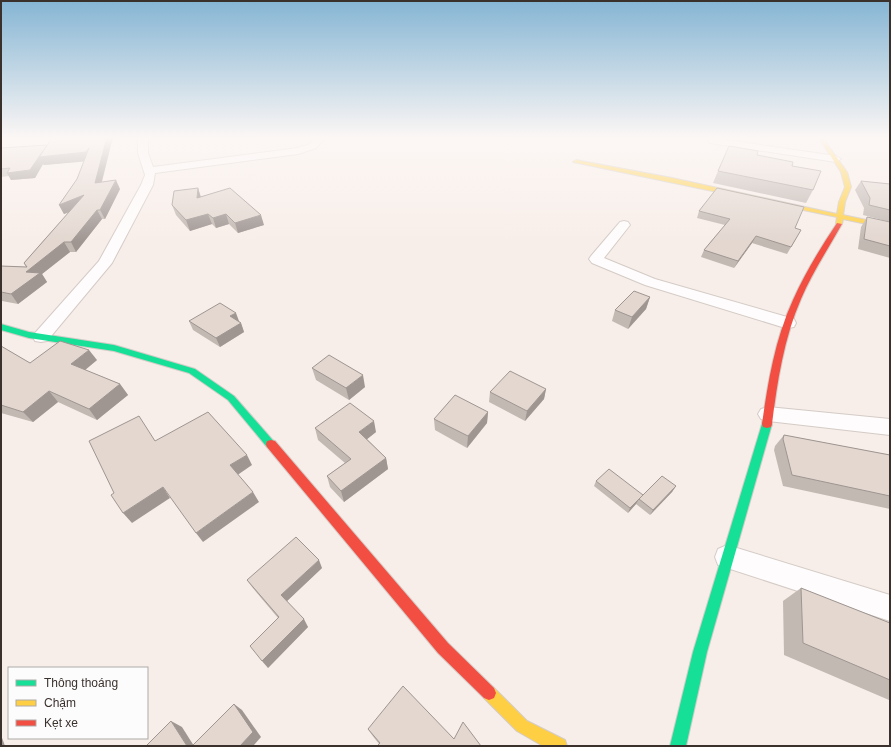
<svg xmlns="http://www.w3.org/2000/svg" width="891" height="747" font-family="Helvetica,sans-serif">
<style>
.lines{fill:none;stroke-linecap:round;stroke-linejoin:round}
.street-casing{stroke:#d4cbc6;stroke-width:2}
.fast-casing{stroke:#d4cbc6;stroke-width:2}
.slow-casing{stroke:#d4cbc6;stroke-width:2}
.jam-casing{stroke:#d4cbc6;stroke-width:2}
.street{fill:#fefcfc;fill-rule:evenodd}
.fast{fill:#16e098;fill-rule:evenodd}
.slow{fill:#ffcf43;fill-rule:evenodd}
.jam{fill:#f24e42;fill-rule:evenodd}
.wall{fill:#c3b9b3}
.shaded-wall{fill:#9f9692}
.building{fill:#e3d7d0;stroke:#9f9692}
</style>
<rect width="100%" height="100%" fill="#f8eee9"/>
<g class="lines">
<g class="street-casing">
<g id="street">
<polygon points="138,137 148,137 148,153 153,167 297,148 310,144 316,137 326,137 316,148 298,154 155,173 153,185 112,263 47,341 41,342 35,341 33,337 35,333 99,261 141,185 145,175 138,153"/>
<polygon points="713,138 836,156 841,159 836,162 710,143 708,141 710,139"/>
<polygon points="624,221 628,222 630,225 604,258 655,279 794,319 796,323 794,327 788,328 782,327 645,285 592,263 589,259 591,256 620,222"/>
<polygon points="768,407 890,419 890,435 768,421 761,419 758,414 761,409"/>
<polygon points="727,545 890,595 890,621 718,565 715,557 718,549"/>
</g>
</g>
<g class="fast-casing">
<g id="fast">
<polygon points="1,324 29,332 114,345 195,369 234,396 276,444 275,447 271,448 267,447 228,400 189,373 114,351 29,338 1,330"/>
<polygon points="767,420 771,421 772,424 707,652 686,746 670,746 693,652 762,424 763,421"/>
</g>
</g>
<g class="slow-casing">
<g id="slow">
<polygon points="822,137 826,137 825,141 847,172 851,187 845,202 843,215 890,225 890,229 843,219 842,224 839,226 836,224 837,217 573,162 576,160 672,178 837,214 839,202 845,187 841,172 821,141"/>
<polygon points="489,686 494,688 527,721 565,740 567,746 543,746 517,731 484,698 482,693 484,688"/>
</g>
</g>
<g class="jam-casing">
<g id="jam">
<path d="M837,223L842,224C828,249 812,273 801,299C784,338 777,382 772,424L771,427L767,428L763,427L762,424C768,382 775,339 793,300C805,273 821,247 837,223Z"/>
<polygon points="271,440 275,441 448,643 494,688 496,693 494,698 489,700 484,698 438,653 267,447 266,444 267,441"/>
</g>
</g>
<use href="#street" class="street"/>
<use href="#fast" class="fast"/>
<use href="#slow" class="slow"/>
<use href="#jam" class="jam"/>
</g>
<g class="wall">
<polygon points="113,137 102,182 120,189 105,219 102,219 76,252 70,252 42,274 47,282 18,304 2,301 1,302 1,266 26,267 24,263 68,213 64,214 59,205 77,179 84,161 44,165 43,164 35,178 11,180 9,176 1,177 1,148 47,145"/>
<polygon points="757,155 792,166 813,190 806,203 713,183 718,171"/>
<polygon points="861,181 890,184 890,222 863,215 864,208 855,190"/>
<polygon points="198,188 201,197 264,225 238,233 229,224 216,228 212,224 190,231 176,215 172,205"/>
<polygon points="699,211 795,228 801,230 787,254 752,243 734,268 701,257 704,250 725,225 697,218"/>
<polygon points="867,217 890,222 890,258 858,249 861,227"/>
<polygon points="650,297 646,309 628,329 612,321 615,310"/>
<polygon points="189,321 239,321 241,323 244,332 220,347 193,330"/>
<polygon points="1,346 30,363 97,360 85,370 120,384 128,395 97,420 58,402 33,422 1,413"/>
<polygon points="312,368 365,387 349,400 316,380"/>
<polygon points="546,389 544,399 525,421 489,402 490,392"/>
<polygon points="488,412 487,423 467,448 435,430 434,419"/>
<polygon points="315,428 376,432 367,439 386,458 388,469 344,502 330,487 327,476 345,463 318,440"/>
<polygon points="784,435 890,455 890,509 783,486 774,450 775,446"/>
<polygon points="596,481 643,495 676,486 672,492 650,515 636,504 628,513 594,486"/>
<polygon points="322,568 287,601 308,627 268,668 278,618 252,587 247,580"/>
<polygon points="801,588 890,623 890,700 889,700 784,655 783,601"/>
<polygon points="368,729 454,739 379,744 372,735"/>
</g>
<g class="shaded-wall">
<polygon points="107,137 113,137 99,192 95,183"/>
<polygon points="47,145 51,152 89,148 90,161 44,165 43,164 35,178 11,180 7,173"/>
<polygon points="116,180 120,189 105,219 100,210"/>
<polygon points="198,188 201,198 197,198"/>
<polygon points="84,195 88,204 64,214 59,205"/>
<polygon points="97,210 102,219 76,252 71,242"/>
<polygon points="208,214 212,224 190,231 186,220"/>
<polygon points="226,214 229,224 216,228 213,218"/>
<polygon points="261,215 264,225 238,233 235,223"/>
<polygon points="756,236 752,243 734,268 738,261"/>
<polygon points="64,242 70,252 42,274 47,282 18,304 11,294 26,272"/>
<polygon points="650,297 646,309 628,329 632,317"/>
<polygon points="236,313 239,321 233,325 230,316"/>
<polygon points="241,323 244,332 220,347 216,338"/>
<polygon points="89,350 97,360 79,375 71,364"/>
<polygon points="363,375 365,387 349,400 346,388"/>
<polygon points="120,384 128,395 97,420 89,409"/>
<polygon points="546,389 544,399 525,421 527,411"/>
<polygon points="49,391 58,402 33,422 23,412"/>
<polygon points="488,412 487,423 467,448 468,436"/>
<polygon points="374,421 376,432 361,444 359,432"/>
<polygon points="247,455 252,465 236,476 230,465"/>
<polygon points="386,458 388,469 344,502 341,491"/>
<polygon points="676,486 672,492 650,515 653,510"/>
<polygon points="163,487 170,498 132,523 123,513"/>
<polygon points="253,492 259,502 203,542 196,533"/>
<polygon points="639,499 636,504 628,513 630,508"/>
<polygon points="319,560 322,568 286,602 281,595"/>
<polygon points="304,619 308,627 268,668 262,661"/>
<polygon points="234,704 242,710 261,737 253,746 240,746"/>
<polygon points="171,721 182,727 194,746 187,746"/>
<polygon points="1,735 5,746 1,746"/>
</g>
<g class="building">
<polygon points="53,137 107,137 95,183 116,180 100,210 97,210 71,242 64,242 26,272 40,273 11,294 1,292 1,266 27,267 24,263 84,195 59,205 77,179 89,148 86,152 39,157"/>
<polygon points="47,145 30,170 7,173 10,168 1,169 1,148"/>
<polygon points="729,146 758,151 757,155 793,162 792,166 821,171 813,190 718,171"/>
<polygon points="861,181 890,184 890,210 869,205 870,198"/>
<polygon points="198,188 197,198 230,188 261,215 235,223 226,214 213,218 208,214 186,220 172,205 174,191"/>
<polygon points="717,188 804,207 795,228 801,230 791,247 756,236 738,261 704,250 730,219 699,211"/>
<polygon points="867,217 890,222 890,246 864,239"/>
<polygon points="634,291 650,297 632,317 615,310"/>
<polygon points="220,303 236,313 230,316 241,323 216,338 189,321"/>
<polygon points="60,341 89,350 71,364 120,384 89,409 49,391 23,412 1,405 1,346 30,363"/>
<polygon points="329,355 363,375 346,388 312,368"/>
<polygon points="510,371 546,389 527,411 490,392"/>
<polygon points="455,395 488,412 468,436 434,419"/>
<polygon points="350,403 374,421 359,432 386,458 341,491 327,476 351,459 315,428"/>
<polygon points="208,412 247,455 230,465 253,492 196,533 163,487 123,513 111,495 114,493 89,441 139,416 155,441"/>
<polygon points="784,435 890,455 890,496 792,475 783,439"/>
<polygon points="609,469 643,495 630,508 596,481"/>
<polygon points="662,476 676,486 653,510 639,499"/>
<polygon points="296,537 319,560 281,595 304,619 262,661 250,646 279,617 247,580"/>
<polygon points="801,588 890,623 890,680 803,643"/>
<polygon points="403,686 454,739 463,722 481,746 377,746 380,743 368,729"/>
<polygon points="234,704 253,732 240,746 192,746"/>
<polygon points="171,721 187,746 146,746"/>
</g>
<linearGradient id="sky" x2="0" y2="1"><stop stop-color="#85b5d4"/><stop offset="0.57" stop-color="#fcf7f5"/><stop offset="1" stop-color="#fcf7f5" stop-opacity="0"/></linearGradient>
<rect width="891" height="242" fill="url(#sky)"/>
<rect width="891" height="747" fill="none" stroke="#3a312d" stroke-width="4"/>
<rect x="8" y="667" width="140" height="72" fill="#fcfcfc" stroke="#aeaba9"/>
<rect x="16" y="680" width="20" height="6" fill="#16e098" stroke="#aeaba9"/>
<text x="44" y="687" font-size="12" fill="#3a312d">Thông thoáng</text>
<rect x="16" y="700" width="20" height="6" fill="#ffcf43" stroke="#aeaba9"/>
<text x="44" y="707" font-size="12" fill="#3a312d">Chậm</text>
<rect x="16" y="720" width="20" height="6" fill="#f24e42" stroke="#aeaba9"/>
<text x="44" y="727" font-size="12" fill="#3a312d">Kẹt xe</text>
</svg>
